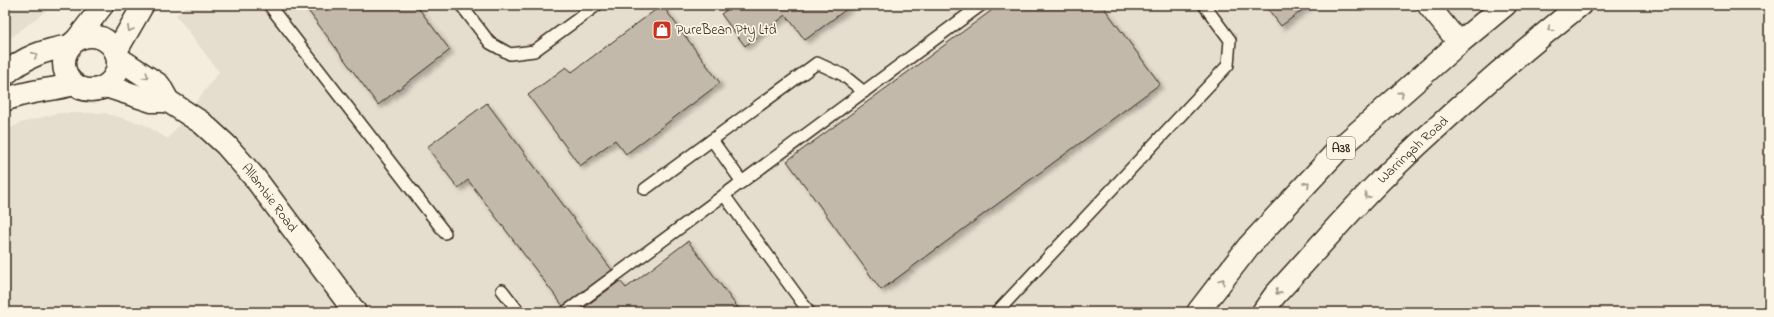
<svg xmlns="http://www.w3.org/2000/svg" width="1774" height="317" font-family="'Indie Flower',sans-serif">
<style>
.built{fill:#e5ddce}
.building{fill:#c3b9aa;stroke:#3b2a1e;filter:url(#shadow)}
.lines{fill:none;stroke-linecap:round;stroke-linejoin:round}
.lane-casing{stroke:#3b2a1e;stroke-width:14}
.street-casing{stroke:#3b2a1e;stroke-width:24}
.secondary-casing{stroke:#3b2a1e;stroke-width:25}
.highway-casing{stroke:#3b2a1e;stroke-width:25}
.lane{stroke:#fcf5e5;stroke-width:11}
.street{stroke:#fcf5e5;stroke-width:21}
.secondary{stroke:#fcf5e5;stroke-width:22}
.highway{stroke:#fcf5e5;stroke-width:22}
.oneway{stroke:#9c9082}
.labels{text-anchor:middle;dominant-baseline:central;stroke-width:3.5;stroke-linejoin:round;paint-order:stroke}
.shield{fill:#fcf5e5;stroke:#75675a;stroke-width:1}
.shield-label{font-size:13px;font-weight:bold;fill:#3b2a1e}
.poi-label{font-size:14px;fill:#3b2a1e;stroke:#fcf5e5;text-anchor:start}
.street-label{font-size:14px;fill:#3b2a1e;stroke:#fcf5e5}
</style>
<defs>
<filter id="shadow"><feDropShadow dx="3.5" dy="3.5" stdDeviation="2" flood-color="#0004"/></filter>
</defs>
<rect width="100%" height="100%" fill="#f4eddd"/>
<filter id="ink" filterUnits="userSpaceOnUse"><feTurbulence type="fractalNoise" baseFrequency=".025" numOctaves="2"/><feDisplacementMap in="SourceGraphic" scale="8" xChannelSelector="R" yChannelSelector="G"/><feConvolveMatrix kernelMatrix="1 2 1 2 8 2 1 2 1" color-interpolation-filters="sRGB"/></filter>
<g filter="url(#ink)">
<g class="built">
<polygon points="5,5 54,5 5,42"/>
<polygon points="188,5 1769,5 1769,312 5,312 5,131 20,123 58,113 104,113 143,124 168,139 219,72 176,15"/>
</g>
<g class="building">
<polygon points="304,5 416,5 450,50 378,105"/>
<polygon points="662,5 720,83 626,154 615,140 580,166 528,95 566,67 572,72"/>
<polygon points="733,5 852,5 805,40 786,15 745,46 721,14"/>
<polygon points="999,5 1102,5 1160,84 881,290 787,161"/>
<polygon points="1265,5 1309,5 1281,26"/>
<polygon points="487,103 612,270 563,306 468,180 458,188 427,147"/>
<polygon points="688,241 741,312 578,312 620,281 626,288"/>
</g>
<g class="lines">
<g class="lane-casing">
<g id="lane">
<polyline points="269,5 445,233"/>
<polyline points="461,5 490,43 510,54 534,51 597,5"/>
<polyline points="712,140 742,182"/>
<polyline points="645,189 817,63 843,75 864,92"/>
<polyline points="724,195 809,312"/>
<polyline points="502,290 519,312"/>
<polyline points="566,312 981,5"/>
<polyline points="997,312 1228,65 1230,40 1204,5"/>
</g>
</g>
<g class="street-casing">
<g id="street">
<polyline points="1428,5 1459,43"/>
<polyline points="76,40 103,5"/>
<polyline points="116,52 143,5"/>
</g>
</g>
<g class="secondary-casing">
<g id="secondary">
<circle cx="91" cy="63" r="27"/>
<path id="s1" d="M118,58L159,85L168,101L202,123L226,145L255,178L355,312"/>
<path d="M5,74C25,57 44,50 70,46"/>
<polyline points="106,86 152,101 168,101"/>
<path d="M5,100C29,90 50,91 74,84"/>
</g>
</g>
<g class="highway-casing">
<g id="highway">
<polyline points="1198,312 1248,247 1339,149 1459,43 1505,5"/>
<path id="s2" d="M1263,312L1275,295C1311,256 1345,216 1382,179C1445,118 1511,60 1580,5"/>
</g>
</g>
<use href="#lane" class="lane"/>
<use href="#street" class="street"/>
<use href="#secondary" class="secondary"/>
<use href="#highway" class="highway"/>
</g>
<defs><path id="oneway-chevron" d="M-2-3.5L2.5 0L-2 3.5" fill="none" stroke-width="1.6" stroke-linecap="round" stroke-linejoin="round"/></defs>
<g class="oneway">
<use href="#oneway-chevron" transform="translate(130 29) rotate(120)"/>
<use href="#oneway-chevron" transform="translate(1550 29) rotate(141)"/>
<use href="#oneway-chevron" transform="translate(35 55) rotate(-25)"/>
<use href="#oneway-chevron" transform="translate(146 76) rotate(33)"/>
<use href="#oneway-chevron" transform="translate(1401 94) rotate(-41)"/>
<use href="#oneway-chevron" transform="translate(1307 184) rotate(-47)"/>
<use href="#oneway-chevron" transform="translate(1367 196) rotate(133)"/>
<use href="#oneway-chevron" transform="translate(1222 281) rotate(-52)"/>
<use href="#oneway-chevron" transform="translate(1278 292) rotate(132)"/>
</g>
</g>
<defs>
<g id="shop-square" transform="scale(1)"><rect x="-9" y="-9" width="18" height="18" rx="4" fill="#c8321e" stroke="#fcf5e5"/><path d="M-5-2.5h2.3a2.7 3.5 0 0 1 5.4 0H5L5.5 6h-11ZM-1.5-2.5h3a1.5 2.3 0 0 0-3 0Z" fill="#fff"/></g>
</defs>
<g fill-rule="evenodd">
<use href="#shop-square" x="662" y="30"/>
</g>
<g class="labels">
<rect class="shield" x="1327" y="137" width="28" height="22" rx="3"/>
<g class="shield-label">
<text x="1341" y="148">A38</text>
</g>
<g class="poi-label">
<text x="676" y="30">PureBean Pty Ltd</text>
</g>
<g class="street-label">
<text stroke="none"><textPath href="#s2" startOffset="221">Warringah Road</textPath></text>
<text stroke="none"><textPath href="#s1" startOffset="209">Allambie Road</textPath></text>
</g>
</g>
<rect width="1774" height="317" fill="none" stroke="#fcf5e5" stroke-width="20"/>
<rect x="10" y="10" width="1754" height="297" fill="none" stroke="#3b2a1e" stroke-width="1.5" filter="url(#ink)"/>
</svg>
